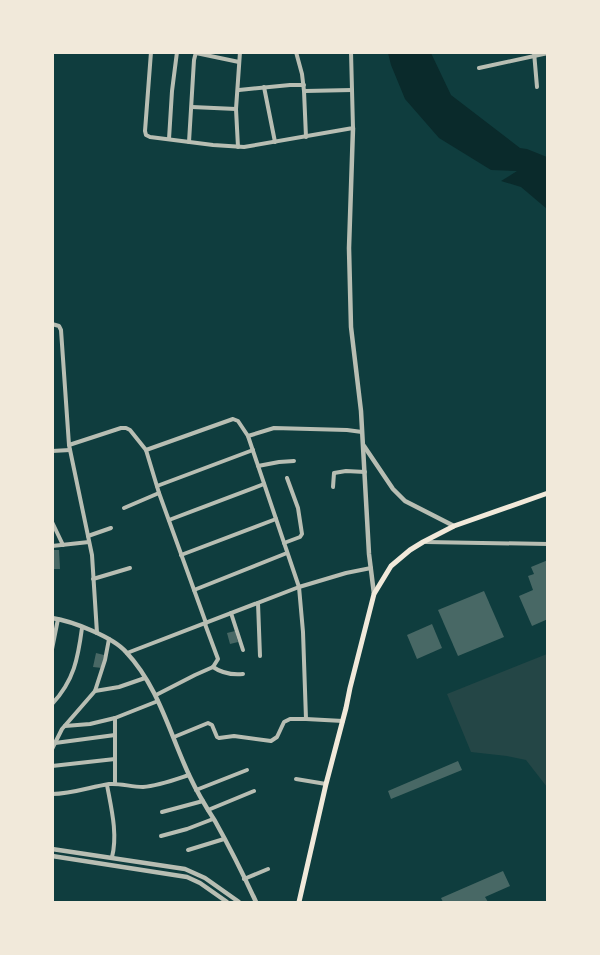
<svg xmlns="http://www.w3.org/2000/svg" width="600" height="955" font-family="'PT Sans',sans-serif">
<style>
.green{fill:#244646}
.water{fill:#0a2a2b}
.building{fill:#486865}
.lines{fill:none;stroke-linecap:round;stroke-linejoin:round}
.minor{stroke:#b8beb3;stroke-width:4}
.tertiary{stroke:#b8beb3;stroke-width:4.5}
.secondary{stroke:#f1e9da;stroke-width:5}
</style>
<rect width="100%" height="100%" fill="#0f3d3e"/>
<polygon class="green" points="547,654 547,787 526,760 507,756 471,752 447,694"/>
<polygon class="water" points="388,53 431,53 451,95 520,148 527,149 547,157 547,209 521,187 501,181 517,171 491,170 439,138 405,99 391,65"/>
<g class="building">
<polygon points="53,550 59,550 60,569 52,569"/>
<polygon points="548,560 548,619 532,626 519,596 533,590 528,576 534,574 531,567"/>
<polygon points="484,591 504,637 458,656 438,610"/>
<polygon points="432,624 442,648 417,659 407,635"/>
<polygon points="235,631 238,642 230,644 227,633"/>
<polygon points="96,653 104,655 102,668 93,667"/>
<polygon points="458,761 462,770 391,799 388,791"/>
<polygon points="503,871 510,886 485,897 488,902 477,902 477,901 474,902 443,902 441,898"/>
</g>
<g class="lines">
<g class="minor">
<polyline points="151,52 145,131 146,135 150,137 213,145 244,147 353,128 351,52"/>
<polyline points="296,52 302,74 304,91 306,137"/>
<polyline points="534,52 537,87"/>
<polyline points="196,53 239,62"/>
<polyline points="479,68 548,53"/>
<polyline points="264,87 275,142"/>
<polyline points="239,90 290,85 304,85"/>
<polyline points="305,91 352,90"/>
<polyline points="192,107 236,109"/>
<polyline points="169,139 172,91 177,52"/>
<polyline points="189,142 194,60 196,52"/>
<polyline points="238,147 236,109 240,52"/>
<polyline points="52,324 59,326 61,330 69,445 92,555 97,633"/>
<polyline points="248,436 274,428 347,430 362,432"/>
<polyline points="69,445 121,428 126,428 130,430 146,450 159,493 206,623"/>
<polyline points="146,450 233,419 238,421 248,436 299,587 303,632 306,719"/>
<polyline points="52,451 70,450"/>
<polyline points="258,466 279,462 294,461"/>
<polyline points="157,486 253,450"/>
<polyline points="333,487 334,473 346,471 365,472"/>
<polyline points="124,508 159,493"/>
<polyline points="169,520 264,484"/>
<polyline points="52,522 63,545"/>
<polyline points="88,536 111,528"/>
<polyline points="426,542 548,544"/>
<polyline points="284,543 300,537 302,534 298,508 287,478"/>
<polyline points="52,546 89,542"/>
<polyline points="181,555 276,519"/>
<polyline points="93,579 130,568"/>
<polyline points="194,590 287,553"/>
<polyline points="258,603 260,656"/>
<polyline points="231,613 243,650"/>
<polyline points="205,624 218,659 213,667"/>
<polyline points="52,649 58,619"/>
<polyline points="127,653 299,587 346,573 371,568"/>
<path d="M213,667C223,674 232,675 243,674"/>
<polyline points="95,691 119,687 145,678"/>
<polyline points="156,695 195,675 213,667"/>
<path d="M52,704C74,681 78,658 82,628"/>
<polyline points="115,718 115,784"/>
<polyline points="65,726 90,724 115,718 158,701"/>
<polyline points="174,737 208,723 212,725 217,737 219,738 234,736 271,741 277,737 284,722 290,719 306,719 343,721"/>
<polyline points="55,743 115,735"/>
<polyline points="52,749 62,729 95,691 105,660 109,639"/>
<polyline points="52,766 115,759"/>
<polyline points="296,779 326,784"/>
<path d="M107,785C111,807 118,834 112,857"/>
<polyline points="196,790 247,770"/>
<path d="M52,794C72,794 90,787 109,784C120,783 131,787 143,787C158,786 174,780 189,775"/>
<polyline points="208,810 254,791"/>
<polyline points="162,812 203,801"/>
<polyline points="161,836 187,829 213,819"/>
<polyline points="188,850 224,839"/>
<polyline points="244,879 268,869"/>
</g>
<g class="tertiary">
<polyline points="353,128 349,248 351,327 361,411 369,554 374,594"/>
<polyline points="364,446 393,489 405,501 454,526"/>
<path d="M52,618C72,621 113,637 126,652C159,687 170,735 190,777C197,792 206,807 215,821C229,846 244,876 256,902"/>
<polyline points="52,849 185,869 205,878 239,902"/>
<polyline points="52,856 187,877 200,883 227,902"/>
</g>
<polyline class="secondary" points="299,902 326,784 346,708 350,688 374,594 391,566 410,550 423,542 454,526 548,493"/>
</g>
<rect width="600" height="955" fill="none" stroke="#f1e9da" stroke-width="108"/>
</svg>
